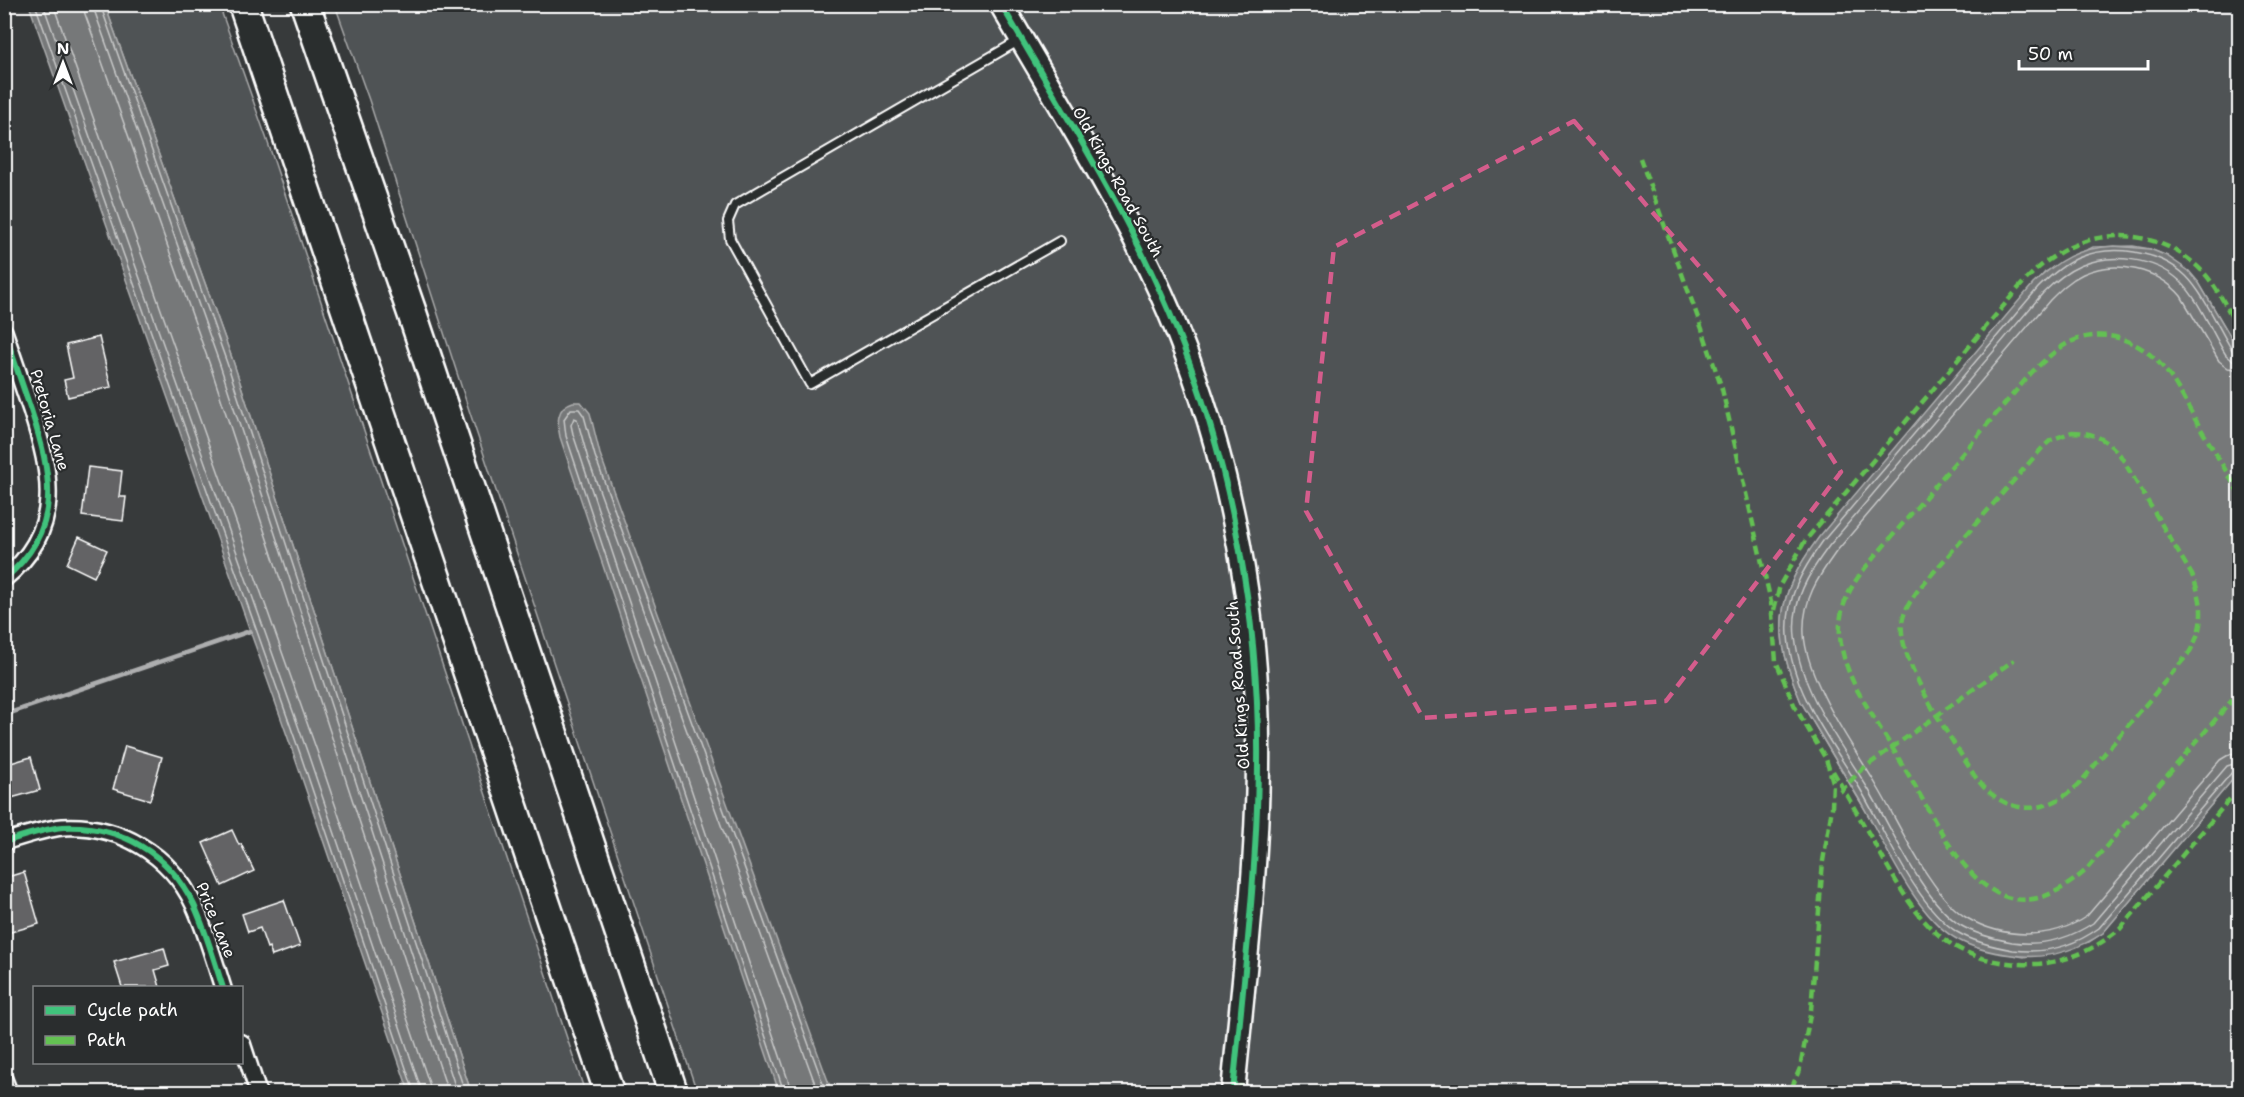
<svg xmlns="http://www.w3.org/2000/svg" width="2244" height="1097" font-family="'Shantell Sans',sans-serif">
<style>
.green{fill:#505354;stroke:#a8a9aa;stroke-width:1.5}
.water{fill:#767879;stroke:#adaeaf;stroke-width:1.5}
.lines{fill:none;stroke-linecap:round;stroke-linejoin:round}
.shore{stroke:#c8c9c9;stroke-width:1.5}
.stream{stroke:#adaeaf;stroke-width:5}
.building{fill:#636465;stroke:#fff;stroke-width:1.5}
.lane-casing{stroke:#fff;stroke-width:12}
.street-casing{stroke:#fff;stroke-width:20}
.secondary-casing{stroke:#fff;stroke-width:27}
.highway-casing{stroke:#fff;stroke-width:33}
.lane{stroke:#2a2d2e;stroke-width:8}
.street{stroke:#2a2d2e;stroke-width:15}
.secondary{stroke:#2a2d2e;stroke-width:22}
.highway{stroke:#2a2d2e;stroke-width:28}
.quiet{stroke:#63c152;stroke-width:4.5;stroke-dasharray:9 4.5;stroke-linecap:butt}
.cycleway-casing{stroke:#2a2d2e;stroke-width:10}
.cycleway{stroke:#40c37c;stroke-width:6}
.marked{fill:none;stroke:#d45d8c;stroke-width:4.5;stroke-dasharray:12 8;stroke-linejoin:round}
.labels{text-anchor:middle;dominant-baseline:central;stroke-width:4.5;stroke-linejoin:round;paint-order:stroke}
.street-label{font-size:16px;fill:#fff;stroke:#2a2d2e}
</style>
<rect width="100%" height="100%" fill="#373a3b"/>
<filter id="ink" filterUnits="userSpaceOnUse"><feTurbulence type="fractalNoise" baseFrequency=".0167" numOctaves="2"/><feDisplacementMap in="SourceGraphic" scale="12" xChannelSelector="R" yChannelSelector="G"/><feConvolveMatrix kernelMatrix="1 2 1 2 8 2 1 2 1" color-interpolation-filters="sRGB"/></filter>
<g filter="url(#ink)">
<g class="green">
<polygon points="105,5 219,5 266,137 585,1092 471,1092 233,361"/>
<polygon points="335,5 990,5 1099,194 1153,298 1193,398 1218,495 1245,645 1249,767 1241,904 1223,1092 697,1092 466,401 369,100"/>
<path d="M1013,5H2239V351L2199,283L2167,256L2150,249L2133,246L2093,247L2045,272L1819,538C1774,597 1772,633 1801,702L1924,909L1982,949L2024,957L2089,942L2103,933L2239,772V1092H1243L1265,677L1167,280C1121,185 1066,95 1013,5Z"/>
</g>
<g class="water">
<polygon points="29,5 105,5 233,361 471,1092 409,1092 295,758"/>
<path d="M2114,246L2150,249L2167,256L2189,271L2199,283L2239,351V772L2103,933C2076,951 2045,960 2012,955C1993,953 1972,948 1955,938C1916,916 1884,843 1862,804C1842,770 1821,736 1801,702C1772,633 1774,598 1819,537L2033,284C2059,259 2078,248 2114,246Z"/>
<path d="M573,402H581L590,413L600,454L832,1092H779L560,437C557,423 556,407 573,402Z"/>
</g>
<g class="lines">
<g class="shore">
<polyline points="35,4 301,756 414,1092"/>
<polyline points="43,4 308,754 422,1092"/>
<polyline points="53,4 317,751 429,1083 431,1092"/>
<polyline points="83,4 85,14 211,368 448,1092"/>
<polyline points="92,4 220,365 457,1092"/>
<polyline points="100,4 227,363 465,1092"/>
<path d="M2240,353L2232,350C2218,327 2204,294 2186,276C2159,250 2111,244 2078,258C2062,265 2050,276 2038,288L1823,541C1802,570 1785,599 1788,636C1792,692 1831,741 1859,787C1884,829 1916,906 1957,932C1974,942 1995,947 2013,950C2044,954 2074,946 2099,928L2233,771L2240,769"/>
<path d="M2240,361L2232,360L2226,355C2212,333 2199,299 2180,281C2155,258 2111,252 2080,266C2066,272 2054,282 2043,293L1829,546C1809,573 1791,601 1795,637C1801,692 1839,741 1867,787C1892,828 1921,899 1960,925C1975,934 1995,939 2012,942C2041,946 2069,939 2093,923L2227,766L2240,762"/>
<path d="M2240,370L2228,368L2219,361L2181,296C2158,269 2116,259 2083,274C2070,280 2060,290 2050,300L1836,552C1818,577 1802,601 1804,634C1805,653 1813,673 1821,690C1836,724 1859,755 1878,788C1899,823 1932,898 1967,918C2003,939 2052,940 2087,916L2220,760L2230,754L2240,752"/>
<polyline points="784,1092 566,436 564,419 571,409 579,409 584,416 595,456 826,1092"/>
<polyline points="792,1092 573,434 571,425 574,418 577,419 588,459 818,1092"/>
</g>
<polyline class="stream" points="4,715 250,631"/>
</g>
<g class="building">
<polygon points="99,337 111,387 68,397 64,380 73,378 66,345"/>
<polygon points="88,467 122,471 119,497 126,497 123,521 82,516"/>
<polygon points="79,537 107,550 94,577 67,564"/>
<polygon points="125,746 162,757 150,800 113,789"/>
<polygon points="31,757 40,790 4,800 4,765"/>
<polygon points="232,830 239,845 241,844 254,871 222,886 203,843"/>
<polygon points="24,872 39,924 4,934 4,878"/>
<polygon points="284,900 300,946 272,956 269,947 267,948 260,928 248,932 242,914"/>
<polygon points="164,948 169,966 155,970 160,987 122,987 114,962"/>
</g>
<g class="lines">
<g class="lane-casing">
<polyline id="lane" points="1020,40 735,205 728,221 730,239 810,384 1060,241"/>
</g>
<g class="street-casing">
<g id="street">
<path d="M4,331C13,357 22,384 31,410C52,475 64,530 4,579"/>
<path d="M4,842C23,836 43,829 63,827C119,824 170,854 194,905C206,931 214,960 223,988"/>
<polyline points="242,1043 258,1092"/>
<polyline points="4,1079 9,1092"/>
</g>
</g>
<g class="secondary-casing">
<path id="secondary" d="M1001,4C1063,112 1132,218 1178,333C1232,467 1260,622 1258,766C1257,875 1243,984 1233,1092"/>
</g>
<g class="highway-casing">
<g id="highway">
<polyline points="243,4 609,1092"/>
<polyline points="305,4 412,313 673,1092"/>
</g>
</g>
<use href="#lane" class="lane"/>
<use href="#street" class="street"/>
<use href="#secondary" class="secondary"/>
<use href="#highway" class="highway"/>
<g class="quiet">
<polyline points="1640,158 1702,329 1722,389 1771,602 1776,661 1795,707 1826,759 1833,782 1832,808 1823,861 1811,1010 1800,1068 1790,1092"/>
<path d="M2072,432C2093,432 2106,439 2120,455L2192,575C2204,603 2205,626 2189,653L2079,784C2043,819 2002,815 1974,775C1953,741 1897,661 1902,623C1904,610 1911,600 1918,590L2043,447L2051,440Z"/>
<path d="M2240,495C2225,469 2210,444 2195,419C2184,400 2175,380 2160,364C2136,338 2101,327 2068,343C2055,350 2043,362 2032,372L1865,568C1832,609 1834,642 1856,688C1875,721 1896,753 1915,786C1953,853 1997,948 2085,871L2240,691"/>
<path d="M1774,610L1780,585L1805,541L2016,291C2027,278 2039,266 2053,257C2099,225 2160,230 2200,269C2217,285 2228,311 2240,331"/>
<path d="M1833,771C1849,799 1865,827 1881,855C1915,916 1942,960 2020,964C2059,966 2090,953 2120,929L2240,787"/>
<polyline points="1840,792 1861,770 2014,660"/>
<polyline points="1234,1086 1285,1092"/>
</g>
<g class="cycleway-casing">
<g id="cycleway">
<path d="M1001,4C1063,112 1132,218 1178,333C1232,467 1260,622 1258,766C1257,875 1243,984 1233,1092"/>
<path d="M4,331C13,357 22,384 31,410C52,475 64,530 4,579"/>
<path d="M4,842C23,836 43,829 63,827C119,824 170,854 194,905C206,931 214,960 223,988"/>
</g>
</g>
<use href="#cycleway" class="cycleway"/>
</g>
</g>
<path class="marked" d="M1574,121L1740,314L1841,472L1666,701L1423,718L1306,511L1334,247Z"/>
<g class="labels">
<g class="street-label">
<text transform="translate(1118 182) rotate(61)">Old Kings Road South</text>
<text transform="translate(50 420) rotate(74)">Pretoria Lane</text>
<text transform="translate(1238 685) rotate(-94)">Old Kings Road South</text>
<text transform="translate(216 920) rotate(68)">Price Lane</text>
</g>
</g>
<rect width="2244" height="1097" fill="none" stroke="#2a2d2e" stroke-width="24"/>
<rect x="12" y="12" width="2220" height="1073" fill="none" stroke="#fff" stroke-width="2" filter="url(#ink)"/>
<rect x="33" y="986" width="210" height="78" fill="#2a2d2e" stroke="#7f8182" stroke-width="1.5"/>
<rect x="45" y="1006" width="30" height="9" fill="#40c37c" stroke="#7f8182" stroke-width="1.5"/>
<text x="87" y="1016" font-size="18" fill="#ffffff">Cycle path</text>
<rect x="45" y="1036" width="30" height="9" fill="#63c152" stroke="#7f8182" stroke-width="1.5"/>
<text x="87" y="1046" font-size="18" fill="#ffffff">Path</text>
<g transform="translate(63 63)" stroke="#2a2d2e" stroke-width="4.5" paint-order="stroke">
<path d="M0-4.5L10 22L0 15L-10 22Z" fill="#ffffff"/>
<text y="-9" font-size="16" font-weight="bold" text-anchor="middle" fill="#ffffff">N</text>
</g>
<path d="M2019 60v9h129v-9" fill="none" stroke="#ffffff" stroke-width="3"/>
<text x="2028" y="60" font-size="18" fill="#ffffff" stroke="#2a2d2e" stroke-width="4.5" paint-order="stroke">50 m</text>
</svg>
